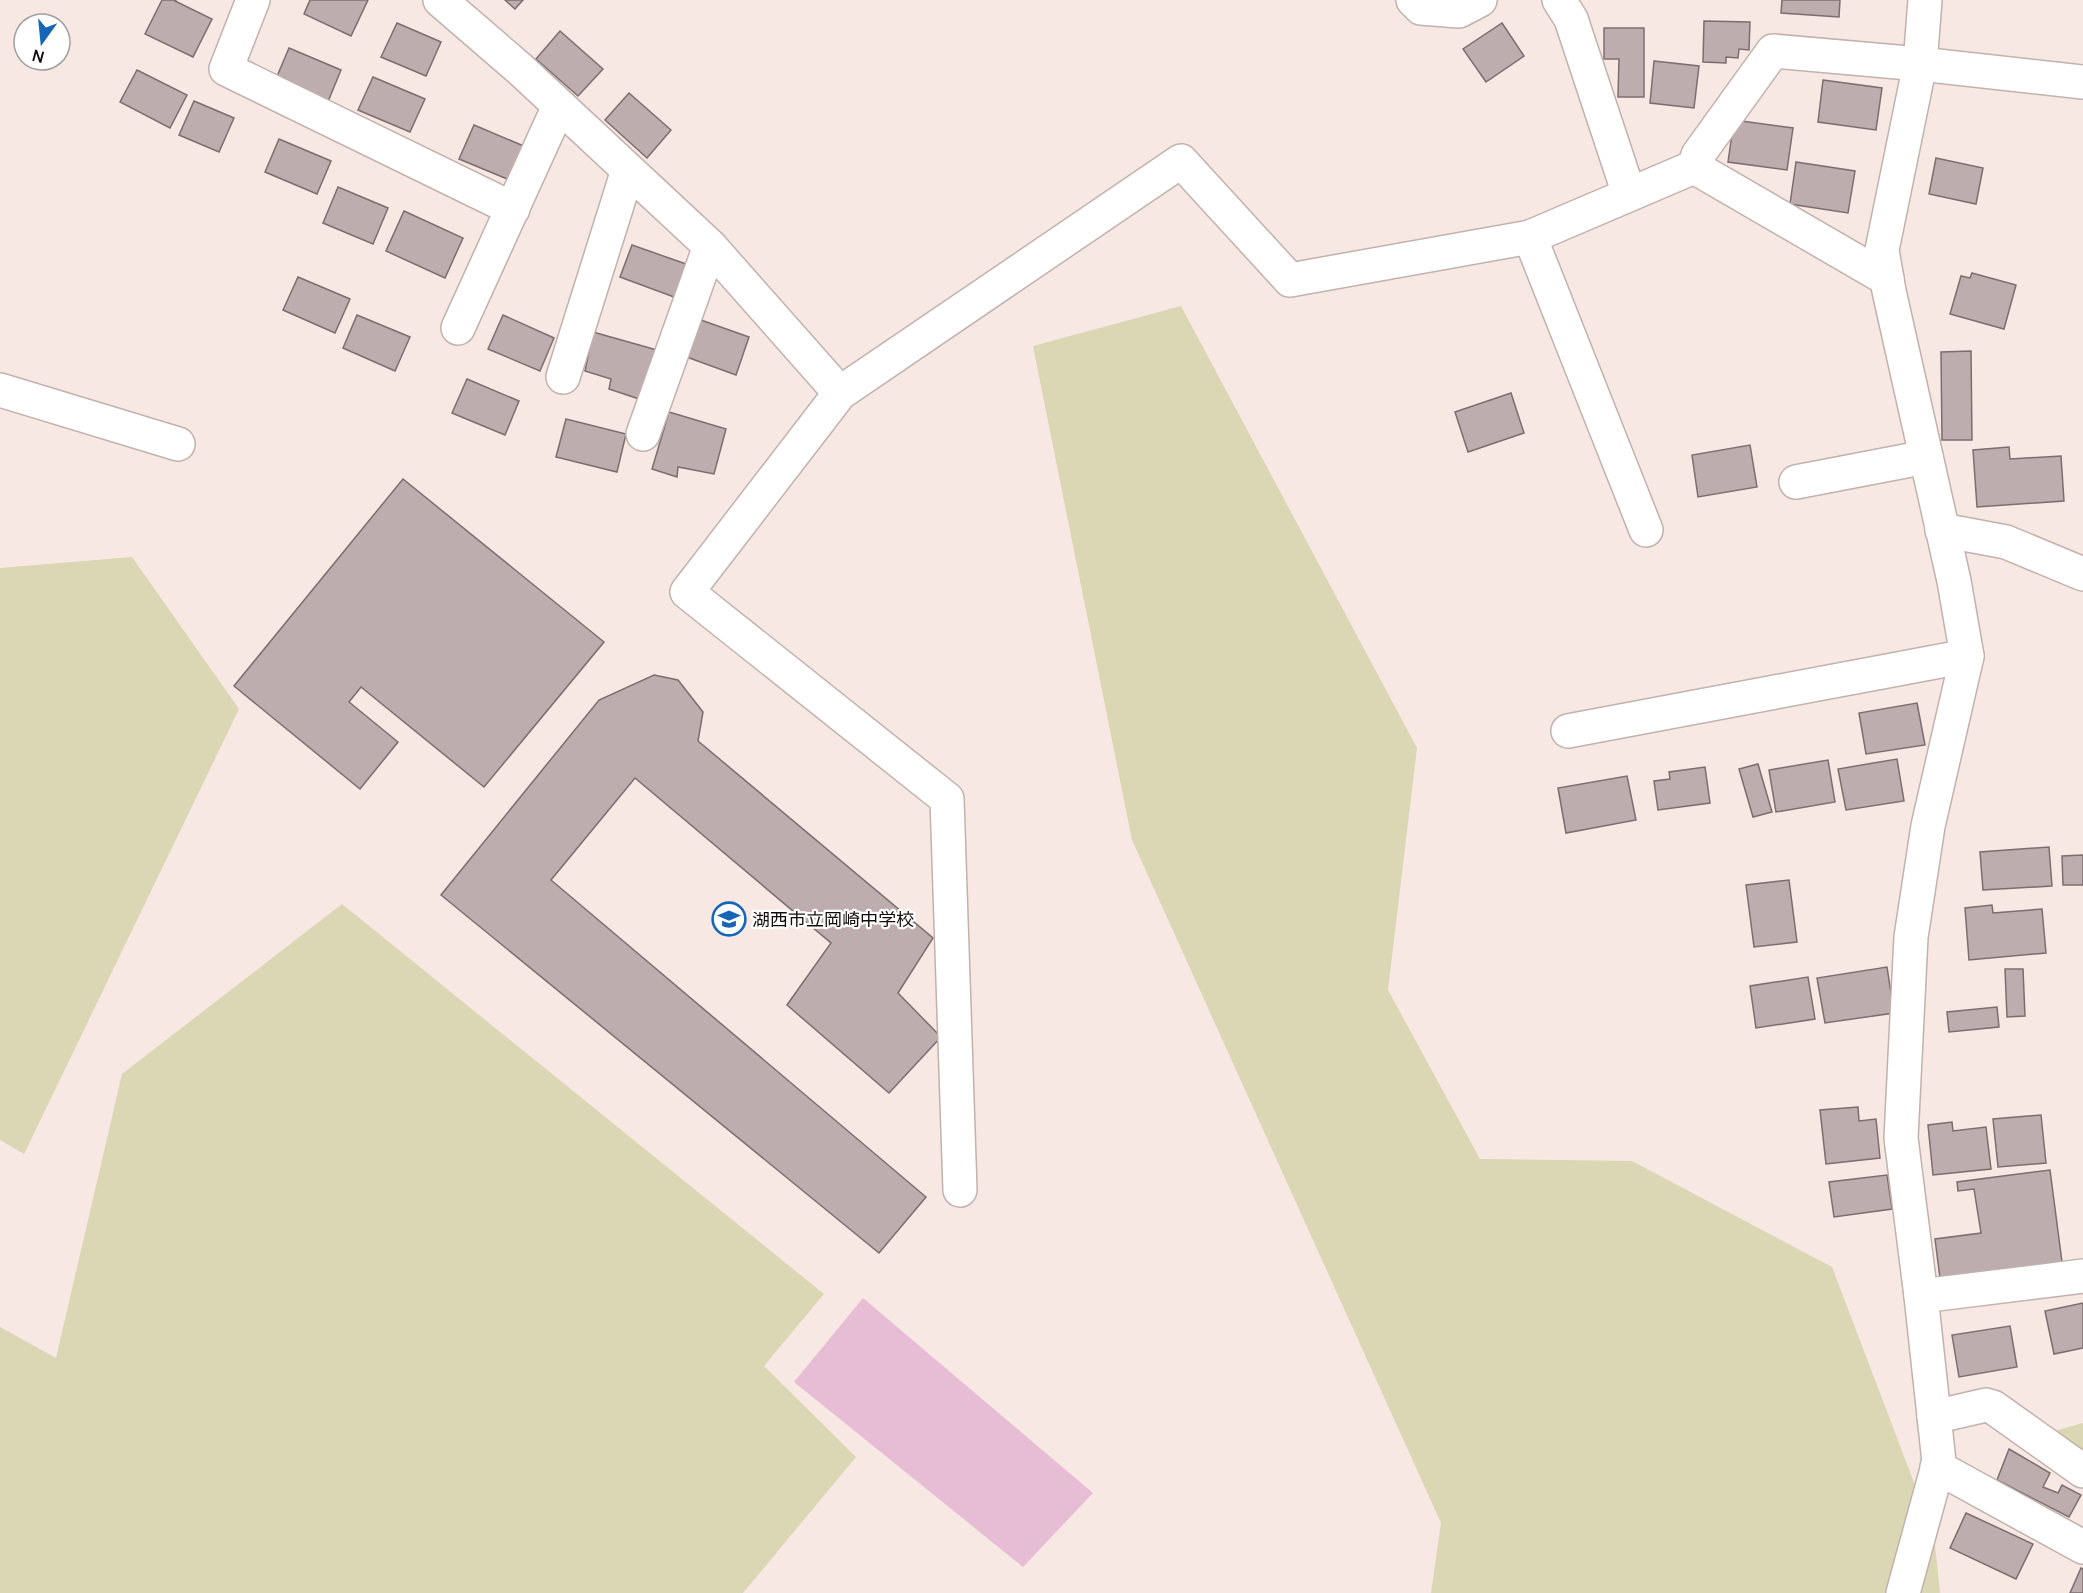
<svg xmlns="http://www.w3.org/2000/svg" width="2083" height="1593" font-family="Manrope,'Noto Sans JP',sans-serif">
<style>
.green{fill:#dbd6b3}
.water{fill:#e7bdd6}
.building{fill:#bdadae;stroke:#7c6d6f;stroke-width:1.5}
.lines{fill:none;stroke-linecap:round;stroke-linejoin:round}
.minor-casing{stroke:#c1b2ad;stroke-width:36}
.minor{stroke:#fff;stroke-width:33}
.labels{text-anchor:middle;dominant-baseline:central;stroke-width:4.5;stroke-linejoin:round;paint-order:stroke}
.poi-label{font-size:18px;fill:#130e0d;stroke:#fff;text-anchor:start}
</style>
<rect width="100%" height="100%" fill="#f8e8e3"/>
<g class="green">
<polygon points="1181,306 1417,748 1388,990 1480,1159 1632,1161 1832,1267 1934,1535 1940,1593 1431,1593 1441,1523 1132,840 1033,346"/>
<polygon points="132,557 239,709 24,1154 0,1140 0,568"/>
<polygon points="342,904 824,1294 764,1366 856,1457 743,1593 0,1593 0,1327 56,1358 122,1074"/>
<polygon points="2083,1423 2083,1454 2051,1432"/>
</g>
<polygon class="water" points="863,1298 1093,1493 1023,1567 794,1382"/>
<g class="building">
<polygon points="162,0 176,0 175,1 212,19 193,57 145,34"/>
<polygon points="310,0 368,0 351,36 304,14"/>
<polygon points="505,0 523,0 515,9"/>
<polygon points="1782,0 1840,0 1839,17 1781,13"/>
<polygon points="1704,21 1750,22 1749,50 1739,49 1738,58 1726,57 1726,63 1703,62"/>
<polygon points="397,23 441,42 426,76 381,57"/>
<polygon points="1502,23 1524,56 1486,82 1463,49"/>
<polygon points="1604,28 1644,28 1644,97 1618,97 1619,59 1604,59"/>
<polygon points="560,31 603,69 578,96 536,59"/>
<polygon points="289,48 341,70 327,104 275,81"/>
<polygon points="1654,61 1699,66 1694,108 1650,103"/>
<polygon points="137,70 187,95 170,128 120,102"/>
<polygon points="373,77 425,99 410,132 358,110"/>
<polygon points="1823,80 1882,88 1876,130 1818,122"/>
<polygon points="629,93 671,130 647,158 605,120"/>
<polygon points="194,101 234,118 219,152 179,135"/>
<polygon points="1734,120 1793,128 1787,170 1728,162"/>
<polygon points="474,125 526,147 512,181 459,159"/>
<polygon points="279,139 331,161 317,194 265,172"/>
<polygon points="1936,158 1983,168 1976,204 1929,194"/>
<polygon points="1796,162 1855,171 1848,213 1790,204"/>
<polygon points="338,187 388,208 373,244 323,223"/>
<polygon points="404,211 463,238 445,278 386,251"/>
<polygon points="632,245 686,264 674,297 620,277"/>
<polygon points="1972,273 2016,285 2004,329 1950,314 1961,276 1970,278"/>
<polygon points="298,277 350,299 335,333 283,310"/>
<polygon points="357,315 410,337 395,371 343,348"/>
<polygon points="503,315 554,338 540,371 488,349"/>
<polygon points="698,319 749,337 736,375 684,356"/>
<polygon points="593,332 657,350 639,399 609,389 611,379 585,371"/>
<polygon points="1971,351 1972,440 1942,440 1941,352"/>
<polygon points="467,379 519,401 505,435 452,413"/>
<polygon points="1511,393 1524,433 1468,452 1455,412"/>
<polygon points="669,412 726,429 714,474 678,467 677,477 652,469"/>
<polygon points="566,419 626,434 617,472 556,457"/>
<polygon points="1750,445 1757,487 1698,497 1692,455"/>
<polygon points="2009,447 2010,459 2061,456 2064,501 1977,507 1973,450"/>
<polygon points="403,479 604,642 484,787 361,687 349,702 398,742 360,789 234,686"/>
<polygon points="654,675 678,680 703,712 698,741 933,938 898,993 941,1037 889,1093 787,1005 831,943 635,778 551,880 926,1197 879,1253 441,895 599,700"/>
<polygon points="1917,703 1925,745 1866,754 1859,713"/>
<polygon points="1897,759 1904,801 1846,810 1838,769"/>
<polygon points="1828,760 1835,802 1776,812 1769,770"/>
<polygon points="1758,764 1772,812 1753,817 1739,769"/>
<polygon points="1705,767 1710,803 1658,810 1654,781 1670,779 1669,772"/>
<polygon points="1627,776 1636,820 1566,833 1558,788"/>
<polygon points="2049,847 2052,886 1983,890 1980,852"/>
<polygon points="2083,855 2083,885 2063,885 2062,856"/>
<polygon points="1789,880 1797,942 1754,947 1746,885"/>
<polygon points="1992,905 1993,913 2042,909 2046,953 1969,960 1965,908"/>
<polygon points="1887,967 1894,1013 1825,1023 1817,978"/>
<polygon points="2005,969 2023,969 2025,1016 2007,1017"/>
<polygon points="1808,977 1815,1019 1756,1028 1750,986"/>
<polygon points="1997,1007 1999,1027 1949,1032 1947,1012"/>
<polygon points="1858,1107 1859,1121 1876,1119 1880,1158 1826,1164 1820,1110"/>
<polygon points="2041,1115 2046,1163 1998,1167 1993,1119"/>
<polygon points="1952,1122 1953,1131 1986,1127 1991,1169 1933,1175 1928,1125"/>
<polygon points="2050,1170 2062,1262 1940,1278 1935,1239 1981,1233 1974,1189 1958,1191 1957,1182"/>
<polygon points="1887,1175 1892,1209 1834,1217 1829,1182"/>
<polygon points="2083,1303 2083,1348 2054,1354 2045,1311"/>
<polygon points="2010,1326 2017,1367 1959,1377 1952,1335"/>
<polygon points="2009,1449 2050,1473 2043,1487 2058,1493 2062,1485 2081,1495 2069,1517 1997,1480"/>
<polygon points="1966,1513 2033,1544 2016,1579 1950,1548"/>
<polygon points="2081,1568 2083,1569 2083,1593 2070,1593"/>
</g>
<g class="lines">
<g class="minor-casing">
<g id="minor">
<polyline points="253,0 226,69 513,209"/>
<polyline points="440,0 520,69 710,246 643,434"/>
<polyline points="1413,0 1421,8 1459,11 1480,0"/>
<polyline points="1559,0 1571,19 1629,194"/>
<polyline points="1694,167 1698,155 1773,51 1920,64 2083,82"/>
<polyline points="1530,237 1646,530"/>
<polyline points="710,246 840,393 687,592 947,799 960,1190"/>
<polyline points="458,328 559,106"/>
<polyline points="563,377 628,170"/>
<polyline points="0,390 178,444"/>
<polyline points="840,393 1181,161 1290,280 1530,237 1694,167 1887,279"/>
<polyline points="1796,482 1926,457"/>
<polyline points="1942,530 2006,542 2083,574"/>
<polyline points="1568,731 1967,656"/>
<polyline points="1921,1296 2083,1276"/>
<polyline points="1934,1417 1986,1405 1993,1407 2083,1471"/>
<polyline points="1937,1467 2083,1547"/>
<polyline points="1903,1593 1939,1462 1921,1296 1901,1138 1911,937 1928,826 1967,656 1954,581 1889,291 1882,250 1920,64 1925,0"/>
</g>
</g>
<use href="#minor" class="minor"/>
</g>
<defs>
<g id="school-ring" transform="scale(1.725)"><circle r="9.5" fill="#fff" stroke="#1766b5" stroke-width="1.5"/><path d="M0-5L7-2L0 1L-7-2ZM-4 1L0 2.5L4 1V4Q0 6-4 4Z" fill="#1766b5"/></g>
</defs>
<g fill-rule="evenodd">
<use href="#school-ring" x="729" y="919"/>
</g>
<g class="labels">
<g class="poi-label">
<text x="752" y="919">湖西市立岡崎中学校</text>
</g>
</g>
<g transform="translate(42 42) rotate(195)"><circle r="28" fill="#ffffff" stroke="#a19f9e" stroke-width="1.5"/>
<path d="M0-4.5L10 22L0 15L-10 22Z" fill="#1766b5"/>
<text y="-9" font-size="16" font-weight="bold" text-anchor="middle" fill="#130e0d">N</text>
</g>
</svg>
